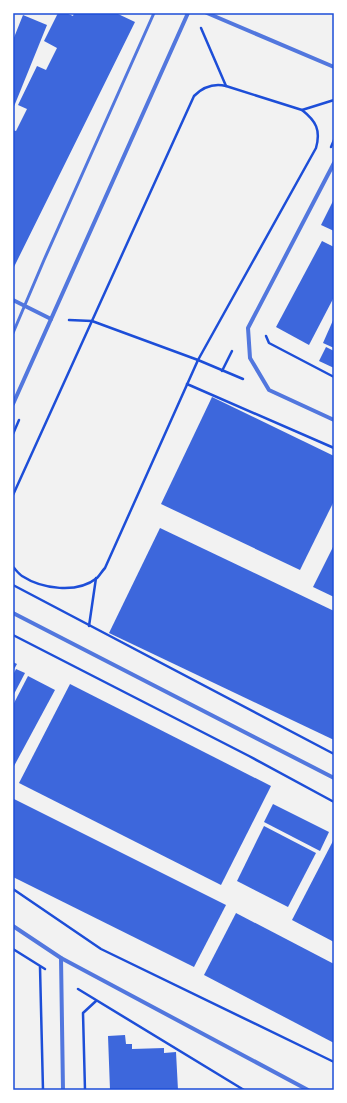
<svg xmlns="http://www.w3.org/2000/svg" width="347" height="1103" font-family="'PT Serif',serif">
<style>
.building{fill:#3d67dc}
.lines{fill:none;stroke-linecap:round;stroke-linejoin:round}
.path{stroke:#1d4ed8;stroke-width:2.5}
.service{stroke:#5277de;stroke-width:3}
.minor{stroke:#5277de;stroke-width:4}
.neatline{fill:none;stroke:#1d4ed8;stroke-width:1.5}
</style>
<rect width="100%" height="100%" fill="#f2f2f2"/>
<g class="building">
<polygon points="58,13 66,13 73,16 74,13 116,13 135,22 14,267 13,266 13,130 16,131 27,109 18,105 37,66 46,70 57,48 44,41"/>
<polygon points="23,15 47,25 13,109 13,40"/>
<polygon points="334,199 334,231 321,225"/>
<polygon points="322,241 334,247 334,297 309,345 276,327"/>
<polygon points="334,318 334,348 323,343"/>
<polygon points="326,347 334,351 334,368 319,361"/>
<polygon points="212,397 334,456 334,501 300,570 161,504"/>
<polygon points="160,528 334,611 334,740 109,633"/>
<polygon points="334,545 334,597 313,587"/>
<polygon points="13,662 17,664 13,671"/>
<polygon points="16,669 25,673 13,696 13,675"/>
<polygon points="28,676 55,690 13,768 13,705"/>
<polygon points="70,684 271,786 221,885 19,783"/>
<polygon points="14,799 226,905 194,967 13,877"/>
<polygon points="273,804 329,832 320,851 264,822"/>
<polygon points="264,826 316,853 288,907 237,881"/>
<polygon points="334,839 334,942 292,920"/>
<polygon points="236,913 334,964 334,1043 204,975"/>
<polygon points="125,1035 126,1044 132,1044 132,1049 164,1048 164,1053 176,1052 178,1090 110,1090 108,1036"/>
</g>
<g class="lines">
<g class="path">
<polyline points="201,28 226,86"/>
<polyline points="302,110 334,100"/>
<polyline points="331,147 334,140"/>
<polyline points="69,320 92,321 198,360 243,379"/>
<polyline points="266,336 269,343 334,377"/>
<polyline points="222,371 232,351"/>
<polyline points="187,384 334,448"/>
<polyline points="13,434 19,420"/>
<path d="M13,495L194,96C203,87 213,83 226,86L302,110C316,121 321,130 316,148L198,360L105,568C102,571 100,575 97,578C77,594 42,589 22,576C19,574 16,570 13,567"/>
<polyline points="13,585 334,754"/>
<polyline points="89,626 96,578"/>
<polyline points="13,635 249,756 334,802"/>
<polyline points="13,889 101,949 334,1062"/>
<polyline points="13,949 45,969"/>
<polyline points="40,967 43,1090"/>
<polyline points="78,989 244,1090"/>
<polyline points="85,1090 83,1013 96,1001"/>
</g>
<polyline class="service" points="13,333 44,260 154,13"/>
<g class="minor">
<polyline points="207,13 334,67"/>
<polyline points="334,163 248,328 250,358 269,390 334,420"/>
<polyline points="13,300 51,319"/>
<polyline points="13,404 188,13"/>
<polyline points="13,613 334,778"/>
<polyline points="13,926 61,958 308,1090"/>
<polyline points="61,958 63,1090"/>
</g>
</g>
<rect width="347" height="1103" fill="none" stroke="#ffffff" stroke-width="28"/>
<rect x="14" y="14" width="319" height="1075" class="neatline"/>
</svg>
